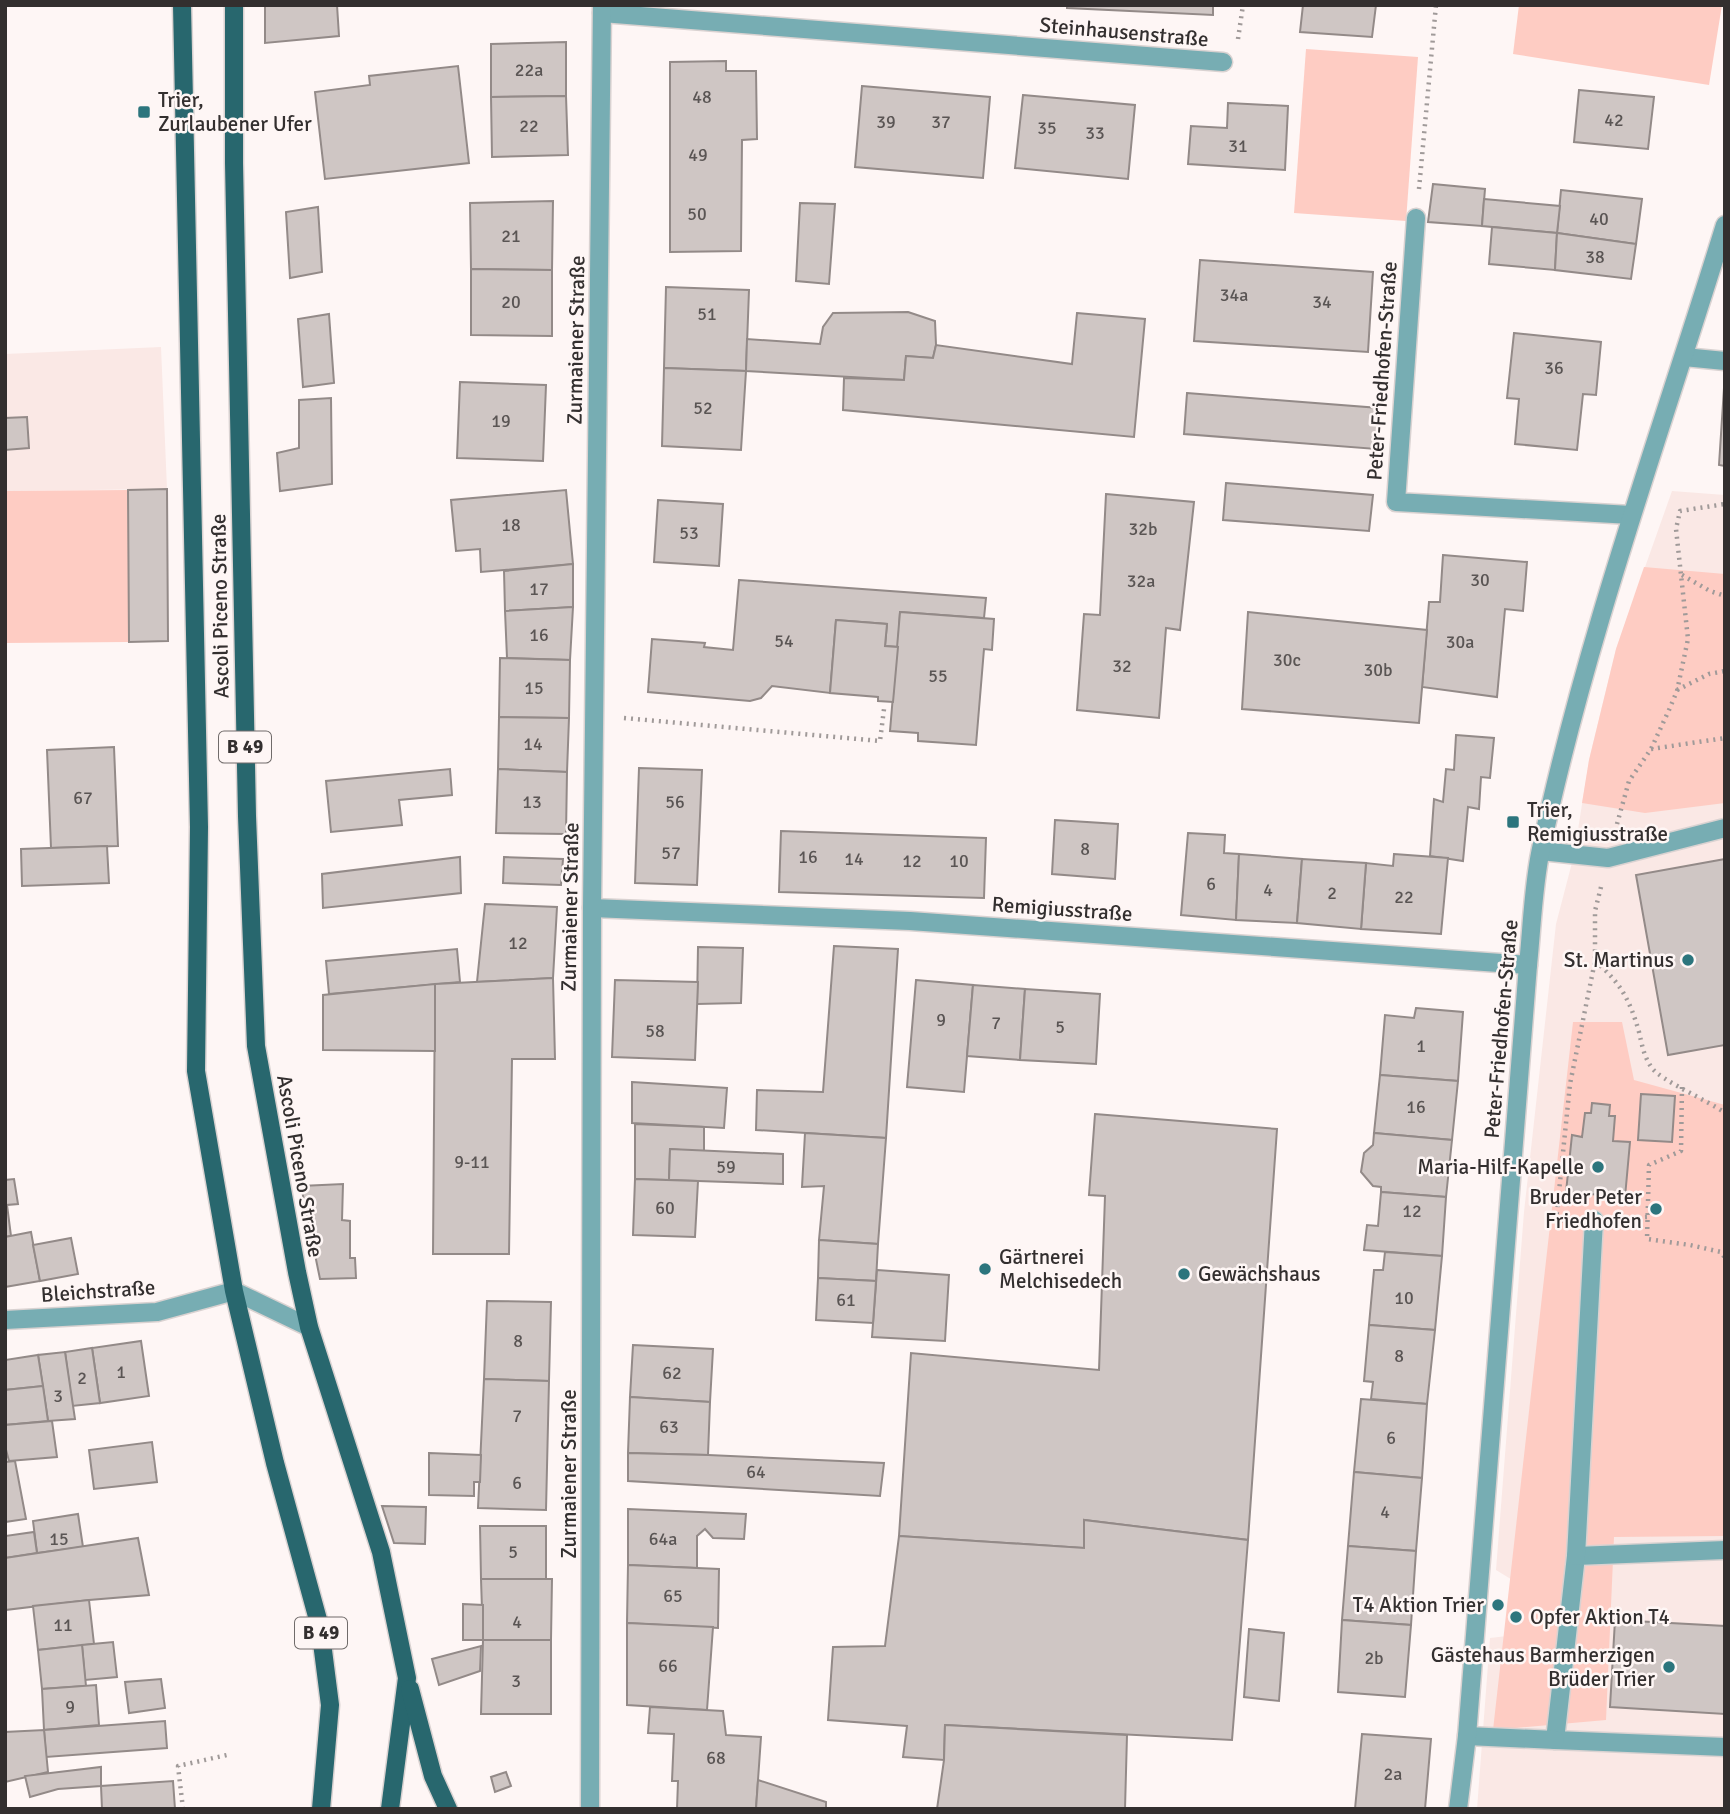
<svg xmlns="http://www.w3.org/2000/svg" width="1730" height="1814" font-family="Signika,sans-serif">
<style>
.built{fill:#fae8e5}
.green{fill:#feccc3}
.building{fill:#cfc6c4;stroke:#938a88;stroke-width:2}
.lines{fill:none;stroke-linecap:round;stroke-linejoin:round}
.minor-casing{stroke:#d9d2d1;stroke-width:21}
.major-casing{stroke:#d9d2d1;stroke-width:21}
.path{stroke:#a09a99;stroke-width:4.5;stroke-dasharray:2 5;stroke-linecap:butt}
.minor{stroke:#77adb3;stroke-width:18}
.major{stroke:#28676e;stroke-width:18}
.poi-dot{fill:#2c757d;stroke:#fef6f5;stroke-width:2.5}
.labels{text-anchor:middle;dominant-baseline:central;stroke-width:5;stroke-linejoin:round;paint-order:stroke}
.number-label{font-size:18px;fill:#5a5554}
.shield{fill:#fef6f5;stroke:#706b6a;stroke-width:2}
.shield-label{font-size:19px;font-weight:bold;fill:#332f2f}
.street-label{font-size:21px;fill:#332f2f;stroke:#fef6f5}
.poi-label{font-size:21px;fill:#332f2f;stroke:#fef6f5;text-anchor:start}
</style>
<rect width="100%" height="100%" fill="#fef6f5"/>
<g class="built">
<polygon points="161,347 167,489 5,491 5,354"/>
<polygon points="1672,491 1725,495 1725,1809 1477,1809 1490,1638 1507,1636 1514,1581 1496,1570 1524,1212 1556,924 1574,855 1589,760 1616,649"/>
</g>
<g class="green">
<polygon points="1519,5 1722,5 1709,85 1513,54"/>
<polygon points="1306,49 1418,57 1406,221 1294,213"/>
<polygon points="128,490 129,642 5,643 5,491"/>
<polygon points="1644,567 1725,574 1725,803 1645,813 1582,803 1589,760 1616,649"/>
<polygon points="1573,1022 1622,1022 1634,1080 1725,1105 1725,1536 1614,1537 1606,1720 1493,1730"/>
</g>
<g class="building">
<polygon points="265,5 337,5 339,36 265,43"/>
<polygon points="1067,5 1213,5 1213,15 1067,8"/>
<polygon points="1303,5 1376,5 1372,37 1300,32"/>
<polygon points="566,42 566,96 491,97 491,44"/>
<polygon points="726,61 726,71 756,71 757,139 742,140 741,251 670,252 670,62"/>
<polygon points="458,66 469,163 325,179 315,92 370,85 369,76"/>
<polygon points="862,86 990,97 983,178 855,167"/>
<polygon points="1579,90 1654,97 1648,149 1574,142"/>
<polygon points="1023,95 1135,105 1128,179 1015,168"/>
<polygon points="566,96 568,155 492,157 491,97"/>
<polygon points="1228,103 1288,106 1285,170 1188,164 1191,126 1227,128"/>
<polygon points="1433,184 1485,189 1482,226 1428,222"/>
<polygon points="1561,190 1642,199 1636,244 1557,233"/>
<polygon points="1484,199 1560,206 1557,233 1482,226"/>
<polygon points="553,201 552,270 471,269 470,203"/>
<polygon points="800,203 835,204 829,284 796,281"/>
<polygon points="318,207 322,272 290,278 286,212"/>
<polygon points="1492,227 1557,233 1555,270 1489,264"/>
<polygon points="1557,233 1636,244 1631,279 1555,270"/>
<polygon points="1200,260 1373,272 1368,352 1194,341"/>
<polygon points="471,269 552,270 552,336 471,335"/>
<polygon points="666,287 749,290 746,371 664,368"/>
<polygon points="908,312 935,321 936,345 933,358 906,356 904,380 746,371 747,339 820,344 823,327 833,313"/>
<polygon points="1077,313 1145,319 1134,437 843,410 844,378 904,380 906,356 933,358 936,345 1072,364"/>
<polygon points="329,314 334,383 303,387 298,319"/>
<polygon points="1514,333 1601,342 1596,395 1583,394 1577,450 1515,444 1519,399 1507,398"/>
<polygon points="664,368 746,371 741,450 662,446"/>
<polygon points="460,382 546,385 543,461 457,458"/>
<polygon points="1724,388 1725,388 1725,466 1719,465"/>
<polygon points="1187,393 1379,408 1376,449 1184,434"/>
<polygon points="331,398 332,484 280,491 277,453 299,448 299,400"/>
<polygon points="27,417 29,448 5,450 5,418"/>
<polygon points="1226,483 1373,495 1369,531 1223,520"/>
<polygon points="167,489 168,641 129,642 128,490"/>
<polygon points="566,490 573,564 481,572 480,549 456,551 451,500"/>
<polygon points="1106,494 1194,502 1180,630 1166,628 1159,718 1077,710 1084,614 1100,615"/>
<polygon points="658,500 723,504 719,566 654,562"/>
<polygon points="1443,555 1527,562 1523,611 1505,609 1497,697 1422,687 1429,602 1440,602"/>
<polygon points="573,564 573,607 505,611 504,571"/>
<polygon points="739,580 986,598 984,618 900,612 898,647 885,646 887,624 836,620 830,693 772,686 761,698 750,701 648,692 652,639 705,643 704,647 733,650"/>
<polygon points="573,607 570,660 507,658 505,611"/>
<polygon points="900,612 994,619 992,650 984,649 976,745 918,741 918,733 890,731"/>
<polygon points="1248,612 1427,630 1419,723 1242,709"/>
<polygon points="836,620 887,624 885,646 898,647 893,702 878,701 878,697 830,693"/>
<polygon points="500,658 570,660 569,718 499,717"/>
<polygon points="499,717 569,718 567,772 498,769"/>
<polygon points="1456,735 1494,738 1490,778 1481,777 1479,809 1468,807 1463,861 1430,856 1434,799 1443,802 1446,769 1454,770"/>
<polygon points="114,747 118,846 51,848 47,750"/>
<polygon points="639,768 702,770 697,885 635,883"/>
<polygon points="450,769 452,795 399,800 402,825 331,832 326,781"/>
<polygon points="498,769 567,772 566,834 496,833"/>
<polygon points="1055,820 1118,824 1115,879 1052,874"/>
<polygon points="781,831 986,838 984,898 779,892"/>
<polygon points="1188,833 1225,835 1224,853 1239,854 1236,920 1181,915"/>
<polygon points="107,846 109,883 22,886 21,849"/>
<polygon points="1239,854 1302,859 1297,923 1236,920"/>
<polygon points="1394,854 1448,858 1441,934 1361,929 1366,863 1393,866"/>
<polygon points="460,857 461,893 323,908 322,874"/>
<polygon points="504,857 563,859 561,885 503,883"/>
<polygon points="1302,859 1366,863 1361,929 1297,923"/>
<polygon points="1725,859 1725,1045 1668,1055 1636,875"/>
<polygon points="485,904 557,907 553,978 477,982"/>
<polygon points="834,946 898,949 886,1138 756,1130 757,1090 823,1092"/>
<polygon points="698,947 743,948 741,1003 697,1004"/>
<polygon points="457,949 460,982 329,994 326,961"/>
<polygon points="553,978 555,1059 512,1059 509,1254 433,1254 435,984"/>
<polygon points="615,980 698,982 695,1060 612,1057"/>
<polygon points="916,980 973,985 964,1092 907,1087"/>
<polygon points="435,984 435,1051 323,1050 323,995"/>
<polygon points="973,985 1025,989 1020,1060 967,1056"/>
<polygon points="1025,989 1100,994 1096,1064 1020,1060"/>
<polygon points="1416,1008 1463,1012 1458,1081 1380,1075 1385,1015 1414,1018"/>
<polygon points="1380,1075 1458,1081 1452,1140 1374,1133"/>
<polygon points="632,1082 727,1088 724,1128 632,1123"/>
<polygon points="1641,1094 1675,1096 1672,1142 1638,1140"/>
<polygon points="1592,1103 1610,1105 1609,1116 1615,1116 1613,1141 1630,1142 1625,1197 1566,1192 1572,1135 1582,1137 1585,1113 1591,1113"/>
<polygon points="1095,1114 1277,1129 1248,1540 1084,1520 1084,1548 899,1536 911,1353 1099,1370 1105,1196 1089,1195"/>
<polygon points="635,1124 704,1127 704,1152 670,1149 669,1180 635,1179"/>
<polygon points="805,1133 886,1138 878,1244 819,1240 824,1186 802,1187"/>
<polygon points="1374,1133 1452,1140 1446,1197 1381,1192 1381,1187 1373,1186 1361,1172 1364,1153 1373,1145"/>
<polygon points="670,1149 783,1154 783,1184 669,1180"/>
<polygon points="14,1179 18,1204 7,1205 11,1236 5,1237 5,1180"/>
<polygon points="635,1179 698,1181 695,1237 633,1235"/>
<polygon points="343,1184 342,1220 350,1221 350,1258 355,1258 356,1278 320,1279 301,1186"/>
<polygon points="1381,1192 1446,1197 1442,1256 1364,1250 1367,1225 1378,1226"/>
<polygon points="31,1232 40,1281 5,1287 5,1237"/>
<polygon points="71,1238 78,1274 40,1281 33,1245"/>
<polygon points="819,1240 878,1244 876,1281 818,1278"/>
<polygon points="1385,1252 1442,1256 1435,1330 1369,1325 1374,1270 1383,1270"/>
<polygon points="877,1270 949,1275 945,1341 872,1337"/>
<polygon points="818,1278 876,1281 873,1323 816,1320"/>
<polygon points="487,1301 551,1302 549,1381 484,1379"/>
<polygon points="1369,1325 1435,1330 1427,1404 1371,1399 1373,1382 1364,1381"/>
<polygon points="141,1341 149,1396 100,1403 92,1348"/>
<polygon points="633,1345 713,1349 710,1402 630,1397"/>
<polygon points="92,1348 100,1403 72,1406 65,1352"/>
<polygon points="65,1352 75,1419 48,1421 38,1355"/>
<polygon points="38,1355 43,1386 5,1390 5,1360"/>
<polygon points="484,1379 549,1381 546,1510 478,1508"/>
<polygon points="43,1386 48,1421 5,1425 5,1390"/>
<polygon points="630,1397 710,1402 708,1455 628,1453"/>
<polygon points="1361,1399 1427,1404 1422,1478 1354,1472"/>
<polygon points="52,1421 57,1457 9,1461 5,1446 5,1425"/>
<polygon points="152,1442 157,1482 94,1489 89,1450"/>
<polygon points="429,1453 481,1455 480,1482 474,1482 474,1496 429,1495"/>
<polygon points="628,1453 708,1455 884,1463 880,1496 628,1481"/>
<polygon points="15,1461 26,1519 5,1522 5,1462"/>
<polygon points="1354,1472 1422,1478 1416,1551 1348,1546"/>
<polygon points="382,1506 426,1507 425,1544 394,1543"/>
<polygon points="628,1509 746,1514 744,1539 713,1538 705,1529 697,1536 697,1568 628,1565"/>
<polygon points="78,1514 83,1547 37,1553 33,1521"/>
<polygon points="1084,1520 1248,1540 1232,1740 945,1725 944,1760 903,1757 907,1726 828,1720 833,1647 885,1646 899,1536 1084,1548"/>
<polygon points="480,1526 546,1526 546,1579 481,1579"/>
<polygon points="34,1532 37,1553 5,1558 5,1536"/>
<polygon points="138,1538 149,1595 89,1600 5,1610 5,1558"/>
<polygon points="1348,1546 1416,1551 1411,1625 1342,1620"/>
<polygon points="628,1565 719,1569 718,1628 627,1623"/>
<polygon points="481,1579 552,1579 551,1640 483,1640"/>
<polygon points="89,1600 94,1644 38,1650 33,1606"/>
<polygon points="463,1604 483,1605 483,1640 463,1640"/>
<polygon points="1342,1620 1411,1625 1405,1697 1338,1692"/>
<polygon points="1615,1620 1725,1626 1725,1714 1610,1707"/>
<polygon points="627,1623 713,1627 707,1710 627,1705"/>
<polygon points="1249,1629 1284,1633 1279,1701 1244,1697"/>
<polygon points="483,1640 551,1640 551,1714 481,1714"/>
<polygon points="113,1642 117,1677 85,1680 82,1645"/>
<polygon points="82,1645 86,1686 42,1689 38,1650"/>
<polygon points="481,1646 480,1671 439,1685 432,1659"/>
<polygon points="161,1679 165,1708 129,1713 125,1682"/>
<polygon points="96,1685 99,1725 44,1730 42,1689"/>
<polygon points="650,1707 723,1711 726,1735 761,1737 756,1809 677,1809 678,1781 672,1781 674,1734 648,1733"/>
<polygon points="165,1721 167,1748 46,1757 44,1730"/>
<polygon points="945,1725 1127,1735 1125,1809 937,1809 944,1760"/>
<polygon points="44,1730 48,1772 5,1782 5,1732"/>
<polygon points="1362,1734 1431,1739 1425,1809 1355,1809"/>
<polygon points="101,1767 101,1786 58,1789 30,1797 25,1776"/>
<polygon points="506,1772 511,1786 495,1792 491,1777"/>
<polygon points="758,1780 826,1802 826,1809 756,1809"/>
<polygon points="173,1781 175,1809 102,1809 101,1786"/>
</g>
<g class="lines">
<g class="minor-casing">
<g id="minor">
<polyline points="602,13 1223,62"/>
<polyline points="1416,218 1396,502 1631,515"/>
<polyline points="1684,357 1725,361"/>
<polyline points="1541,851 1608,858 1725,828"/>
<polyline points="592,908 910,921 1528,965"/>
<polyline points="5,1320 157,1312 234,1291 309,1327"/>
<polyline points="1725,1550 1576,1556 1555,1740 1725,1747"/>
<polyline points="1576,1556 1594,1220"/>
<polyline points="1467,1736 1555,1740"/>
<polyline points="590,1809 592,908 602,5"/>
<path d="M1458,1809L1467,1736L1528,965C1532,927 1533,886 1541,849C1586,637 1661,432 1725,225"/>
</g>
</g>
<g class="major-casing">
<g id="major">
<polyline points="182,5 199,827 196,1071 234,1291 275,1463 320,1627 330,1705 321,1809"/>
<polyline points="234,5 234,163 247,816 256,1046 297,1272 309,1327 381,1552 407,1678 390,1809"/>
<polyline points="410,1689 433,1776 448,1809"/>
</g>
</g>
<g class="path">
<polyline points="1238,39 1243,5"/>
<polyline points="1419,189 1436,5"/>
<polyline points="1682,575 1710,591 1725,596"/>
<polyline points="1677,690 1709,674 1725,671"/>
<polyline points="624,718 880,741 884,709"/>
<polyline points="1651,749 1725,738"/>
<polyline points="1617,824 1629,781 1651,749 1669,710 1677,691 1688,639 1676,529 1680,511 1725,504"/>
<path d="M1595,961C1620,982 1630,1000 1639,1032C1642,1045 1644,1057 1652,1068C1660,1080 1709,1101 1725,1113"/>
<polyline points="1682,1087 1681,1151 1649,1165 1647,1239 1690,1245 1721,1252 1725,1258"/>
<polyline points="1624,1218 1648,1217"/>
<polyline points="1563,1220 1556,1221 1570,1084 1595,961 1595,911 1601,887"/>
<polyline points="183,1809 178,1766 227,1755"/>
</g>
<use href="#minor" class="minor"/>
<use href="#major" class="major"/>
</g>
<g class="poi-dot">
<rect x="137" y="105" width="14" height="14" rx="3.5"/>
<rect x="1506" y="815" width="14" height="14" rx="3.5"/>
<circle cx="1688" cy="960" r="7"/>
<circle cx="1598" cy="1167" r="7"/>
<circle cx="1656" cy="1209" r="7"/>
<circle cx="985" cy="1269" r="7"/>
<circle cx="1184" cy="1274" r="7"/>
<circle cx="1498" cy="1605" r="7"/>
<circle cx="1516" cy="1617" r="7"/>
<circle cx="1669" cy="1667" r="7"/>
</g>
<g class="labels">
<g class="number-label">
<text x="529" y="70">22a</text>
<text x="702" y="97">48</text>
<text x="1614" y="120">42</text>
<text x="886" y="122">39</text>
<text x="941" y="122">37</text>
<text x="529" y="126">22</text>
<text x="1047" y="128">35</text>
<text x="1095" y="133">33</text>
<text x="1238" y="146">31</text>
<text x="698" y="155">49</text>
<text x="697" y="214">50</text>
<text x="1599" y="219">40</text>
<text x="511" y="236">21</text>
<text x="1595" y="257">38</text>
<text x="1234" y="295">34a</text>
<text x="511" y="302">20</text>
<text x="1322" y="302">34</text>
<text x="707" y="314">51</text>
<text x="1554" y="368">36</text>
<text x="703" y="408">52</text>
<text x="501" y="421">19</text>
<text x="511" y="525">18</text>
<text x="1143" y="529">32b</text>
<text x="689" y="533">53</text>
<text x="1480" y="580">30</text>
<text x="1141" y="581">32a</text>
<text x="539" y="589">17</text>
<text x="539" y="635">16</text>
<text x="784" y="641">54</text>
<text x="1460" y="642">30a</text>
<text x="1287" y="660">30c</text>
<text x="1122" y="666">32</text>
<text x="1378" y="670">30b</text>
<text x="938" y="676">55</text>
<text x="534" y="688">15</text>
<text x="533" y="744">14</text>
<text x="83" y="798">67</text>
<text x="532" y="802">13</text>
<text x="675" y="802">56</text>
<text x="1085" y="849">8</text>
<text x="671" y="853">57</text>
<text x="808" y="857">16</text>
<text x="854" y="859">14</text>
<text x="912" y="861">12</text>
<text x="959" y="861">10</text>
<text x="1211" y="884">6</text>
<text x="1268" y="890">4</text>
<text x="1332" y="893">2</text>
<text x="1404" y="897">22</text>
<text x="518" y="943">12</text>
<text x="941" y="1020">9</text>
<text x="996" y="1023">7</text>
<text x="1060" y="1027">5</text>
<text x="655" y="1031">58</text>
<text x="1421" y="1046">1</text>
<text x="1416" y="1107">16</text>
<text x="472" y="1162">9-11</text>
<text x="726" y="1167">59</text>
<text x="665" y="1208">60</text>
<text x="1412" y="1211">12</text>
<text x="1404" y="1298">10</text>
<text x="846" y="1300">61</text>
<text x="518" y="1341">8</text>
<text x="1399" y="1356">8</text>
<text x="121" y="1372">1</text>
<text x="672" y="1373">62</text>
<text x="82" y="1378">2</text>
<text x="58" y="1396">3</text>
<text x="517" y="1416">7</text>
<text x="669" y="1427">63</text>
<text x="1391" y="1438">6</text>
<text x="756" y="1472">64</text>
<text x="517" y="1483">6</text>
<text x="1385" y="1512">4</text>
<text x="59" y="1539">15</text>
<text x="663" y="1539">64a</text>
<text x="513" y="1552">5</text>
<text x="673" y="1596">65</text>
<text x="517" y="1622">4</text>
<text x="63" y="1625">11</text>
<text x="1374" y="1658">2b</text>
<text x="668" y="1666">66</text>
<text x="516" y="1681">3</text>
<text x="70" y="1707">9</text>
<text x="716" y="1758">68</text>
<text x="1393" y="1774">2a</text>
</g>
<g class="shield">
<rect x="219" y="731.5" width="52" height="31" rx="5"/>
<rect x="295" y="1617.5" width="52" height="31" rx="5"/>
</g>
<g class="shield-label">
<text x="245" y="747">B 49</text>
<text x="321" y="1633">B 49</text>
</g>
<g class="street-label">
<text transform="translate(1124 32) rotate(5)">Steinhausenstraße</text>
<text transform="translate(576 340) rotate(-89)">Zurmaiener Straße</text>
<text transform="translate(1382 371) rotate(-86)">Peter-Friedhofen-Straße</text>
<text transform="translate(220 606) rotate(-91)">Ascoli Piceno Straße</text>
<text transform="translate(570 907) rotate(-89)">Zurmaiener Straße</text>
<text transform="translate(1062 909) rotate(4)">Remigiusstraße</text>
<text transform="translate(1501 1029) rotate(-85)">Peter-Friedhofen-Straße</text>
<text transform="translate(300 1166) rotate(80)">Ascoli Piceno Straße</text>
<text transform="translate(98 1291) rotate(-4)">Bleichstraße</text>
<text transform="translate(569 1474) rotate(-90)">Zurmaiener Straße</text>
</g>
<g class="poi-label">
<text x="158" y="100">Trier,<tspan x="158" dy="24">Zurlaubener Ufer</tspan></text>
<text x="1527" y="810">Trier,<tspan x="1527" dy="24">Remigiusstraße</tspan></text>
<text x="1674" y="960" text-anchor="end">St. Martinus</text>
<text x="1584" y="1167" text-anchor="end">Maria-Hilf-Kapelle</text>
<text x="1642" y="1197" text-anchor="end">Bruder Peter<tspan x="1642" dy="24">Friedhofen</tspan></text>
<text x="999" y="1257">Gärtnerei<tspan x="999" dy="24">Melchisedech</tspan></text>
<text x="1198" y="1274">Gewächshaus</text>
<text x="1484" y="1605" text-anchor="end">T4 Aktion Trier</text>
<text x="1530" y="1617">Opfer Aktion T4</text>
<text x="1655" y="1655" text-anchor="end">Gästehaus Barmherzigen<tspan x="1655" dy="24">Brüder Trier</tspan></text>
</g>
</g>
<rect width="1730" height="1814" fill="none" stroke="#332f2f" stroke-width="14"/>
</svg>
